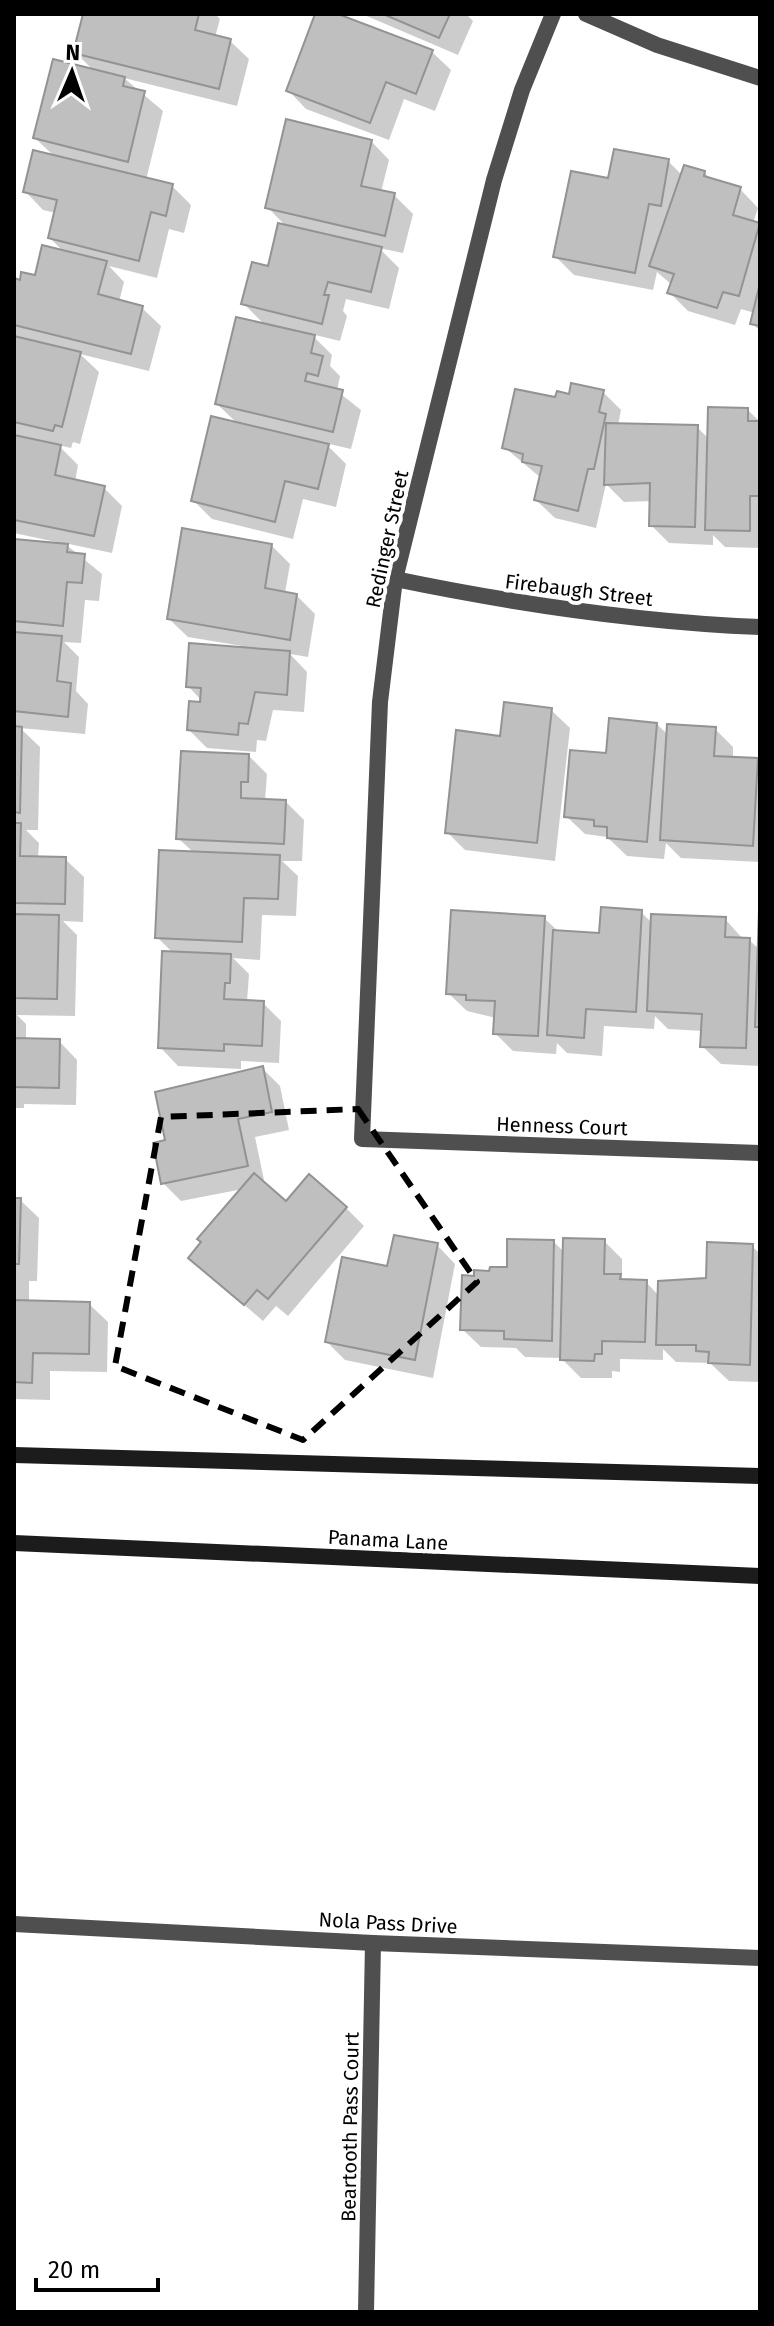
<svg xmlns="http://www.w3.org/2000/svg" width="774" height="2326" font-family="'Fira Sans',sans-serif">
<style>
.shadow{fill:#0003}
.building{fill:#bfbfbf;stroke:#939393;stroke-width:2}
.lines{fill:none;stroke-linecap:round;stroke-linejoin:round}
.minor{stroke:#4f4f4f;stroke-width:16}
.secondary{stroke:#1c1c1c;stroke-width:16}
.marked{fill:none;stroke:#000;stroke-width:6;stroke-dasharray:16 10;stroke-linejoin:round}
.labels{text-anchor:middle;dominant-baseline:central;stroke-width:8;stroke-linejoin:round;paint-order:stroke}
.street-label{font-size:20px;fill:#000;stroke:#fff}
</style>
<rect width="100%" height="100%" fill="#fff"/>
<g class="shadow">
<polygon points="85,14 215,14 220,19 215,37 230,41 249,59 237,106 124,78 163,111 146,180 172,186 191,205 184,233 169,229 157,278 109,266 124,282 119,302 142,308 161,326 149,371 80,354 99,372 80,444 73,442 71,448 58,445 78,465 75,482 104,488 122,506 112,553 64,543 102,574 99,601 85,600 81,643 64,642 79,657 76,691 88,704 85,734 20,728 40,747 38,830 26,830 39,843 38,858 65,859 84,877 83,922 63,921 77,935 75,1016 17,1015 26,1024 26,1040 59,1041 77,1060 76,1105 24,1104 24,1108 14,1108 14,541 56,545 56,542 14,533 14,281 22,282 36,277 65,253 50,238 56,213 43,210 25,191 55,157 35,138 94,71 75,52"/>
<polygon points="317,14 332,14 432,52 451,70 435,111 404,99 389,140 306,109 288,90"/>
<polygon points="362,14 466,14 473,21 458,55"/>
<polygon points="371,141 389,160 381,192 394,195 413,214 403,253 379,248 399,268 389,309 346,299 343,311 347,316 340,341 311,334 332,355 330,366 340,376 337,391 361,410 351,449 325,443 346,464 336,507 303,499 293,539 212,519 193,500 238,424 217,404 266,326 244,304 270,269 287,227 267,207"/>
<polygon points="668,161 682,175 704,172 712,181 740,189 758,208 753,223 760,225 760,331 752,323 755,313 741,309 735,325 688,311 670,293 672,285 657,272 653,290 574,275 556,257 610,180"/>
<polygon points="603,392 621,410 618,425 697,427 709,439 748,410 760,422 760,548 725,547 713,535 713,545 669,543 651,525 652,501 624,502 606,484 596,528 555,518 536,500 541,478 504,447 557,400"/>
<polygon points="271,545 290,564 285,593 296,595 315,614 308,657 290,654 307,672 304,712 273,710 266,741 257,740 256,752 207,748 189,730 202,701 188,686 242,646 188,637 169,619"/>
<polygon points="551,710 570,728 555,861 465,850 447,832 502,738"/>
<polygon points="657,724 669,736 715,729 733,747 733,759 760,763 760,862 681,858 666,843 664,859 627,856 607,837 585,834 566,816 607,755"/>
<polygon points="249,756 267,774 265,801 286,802 304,820 302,861 282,861 298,876 296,916 262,915 260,960 233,958 249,974 247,1002 263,1003 281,1021 279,1063 241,1061 241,1069 178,1066 160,1047 173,953 157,937 194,853 178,838"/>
<polygon points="641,912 652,923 725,919 743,939 749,940 760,950 760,938 760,1066 721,1064 702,1046 703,1031 668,1029 655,1016 654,1029 604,1026 602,1056 567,1053 557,1043 556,1054 513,1051 495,1033 496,1018 467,1011 448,993 544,918 559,932 601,935"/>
<polygon points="262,1068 280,1086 289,1130 255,1137 265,1185 286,1203 346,1208 364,1226 288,1316 276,1306 263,1321 190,1258 243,1189 181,1201 163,1183 168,1142"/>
<polygon points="14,1200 20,1200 39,1218 37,1281 29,1281 29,1303 89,1304 108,1322 107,1372 50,1371 50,1400 14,1399"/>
<polygon points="604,1241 622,1259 622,1278 625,1282 646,1282 659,1296 708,1280 752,1246 760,1254 760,1382 729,1381 710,1363 676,1362 663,1349 663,1360 620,1359 620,1372 612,1371 612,1378 581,1378 561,1358 525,1357 516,1348 481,1347 462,1329 476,1278 509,1269 554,1242 565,1253"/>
<polygon points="437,1245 455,1264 433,1378 345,1360 327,1342 389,1268"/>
</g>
<g class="building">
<polygon points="83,14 199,14 195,30 231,39 219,89 73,53"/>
<polygon points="315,14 338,14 433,50 416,94 386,82 370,123 286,91"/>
<polygon points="383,14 450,14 439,38"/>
<polygon points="53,59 125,77 123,86 145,91 128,162 33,138"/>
<polygon points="286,119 372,140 361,186 395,193 385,236 265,208"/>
<polygon points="614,149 669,159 661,206 649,204 635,273 553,257 571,171 608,178"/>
<polygon points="33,150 173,184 166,216 151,212 139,261 48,238 57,200 23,192"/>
<polygon points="684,165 705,171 704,176 741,187 733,215 760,223 739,296 723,292 717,308 667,293 674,274 649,266"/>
<polygon points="278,223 382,247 371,292 328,282 324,295 329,295 322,324 241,304 252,262 268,266"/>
<polygon points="42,245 107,261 98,294 143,306 131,354 14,325 14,278 20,280 21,272 35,275"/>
<polygon points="760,283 760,326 750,324"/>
<polygon points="236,317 315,335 311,353 323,356 318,376 307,373 305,381 343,390 333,432 215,404"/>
<polygon points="14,336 81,352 62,427 55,425 53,431 14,422"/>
<polygon points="571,383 604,390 599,412 606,414 594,469 588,469 578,511 534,500 542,466 522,462 523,454 502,448 515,389 555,397 557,391 569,394"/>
<polygon points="708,407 748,408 748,421 759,421 760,496 750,496 750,531 705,530"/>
<polygon points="211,416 329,444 318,489 285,481 275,522 191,501"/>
<polygon points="606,423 698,425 695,527 649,526 650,483 604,485"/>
<polygon points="14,435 61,445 55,475 105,486 94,536 14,520"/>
<polygon points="182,528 272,544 265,588 297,594 290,640 167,619"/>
<polygon points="14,539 68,544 67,552 85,554 82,583 67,582 63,626 14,621"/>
<polygon points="14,632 62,636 57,681 71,683 68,717 14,711"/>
<polygon points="189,643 290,651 287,695 255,692 248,724 239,723 238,735 187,730 189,701 200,702 201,688 186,687"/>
<polygon points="504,702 552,708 537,843 445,833 456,730 500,736"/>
<polygon points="609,718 657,723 647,842 607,838 607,827 594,826 594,820 564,817 570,750 606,753"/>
<polygon points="667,724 716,727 714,756 758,758 753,846 660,840"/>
<polygon points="14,726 22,727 20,813 14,812"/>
<polygon points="181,751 249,754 248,782 241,782 241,798 286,800 284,844 176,839"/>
<polygon points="14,823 21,823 20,856 66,857 65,904 14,903"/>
<polygon points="159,850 280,855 278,899 244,898 242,942 155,938"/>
<polygon points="601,907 642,910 636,1012 586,1009 584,1038 547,1035 553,930 599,933"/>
<polygon points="451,910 545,916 538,1036 493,1034 495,1001 466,1000 466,995 446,994"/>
<polygon points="759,910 760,910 760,1027 755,1027"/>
<polygon points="14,914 59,915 57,999 14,998"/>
<polygon points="651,914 726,917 725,937 750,938 746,1048 700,1047 702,1014 647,1011"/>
<polygon points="162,951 231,954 230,983 225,983 224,999 264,1001 262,1046 224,1044 224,1051 158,1048"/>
<polygon points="14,1038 60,1039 59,1088 14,1087"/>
<polygon points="263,1066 272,1112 238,1119 248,1166 161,1184 153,1143 165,1140 155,1092"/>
<polygon points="254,1173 286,1201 309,1174 347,1207 268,1299 257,1290 244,1305 188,1258 201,1242 197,1239"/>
<polygon points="14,1198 21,1198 19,1264 14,1264"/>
<polygon points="394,1235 438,1243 415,1360 325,1342 342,1257 387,1266"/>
<polygon points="563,1238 605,1239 604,1274 621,1274 620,1279 647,1280 645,1342 602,1341 602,1354 595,1354 594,1361 560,1360"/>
<polygon points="507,1239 554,1240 552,1341 504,1339 504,1331 460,1330 462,1275 474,1276 474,1270 489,1271 490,1267 507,1267"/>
<polygon points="707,1242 753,1244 750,1365 708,1363 709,1352 696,1351 696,1345 656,1345 658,1281 706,1278"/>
<polygon points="14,1300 90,1302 89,1354 33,1353 32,1383 14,1382"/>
</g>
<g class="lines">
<g class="minor">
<polyline points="553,14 522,90 494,180 395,579 380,702 362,1139 760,1153"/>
<polyline points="586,14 657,45 760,78"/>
<path d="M395,579C516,604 636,622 760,627"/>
<polyline points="14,1924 373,1943 760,1958"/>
<polyline points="366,2312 373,1943"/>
</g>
<g class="secondary">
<polyline points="14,1455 760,1476"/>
<polyline points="14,1543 760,1576"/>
</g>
</g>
<path class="marked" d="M358,1109L477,1282L303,1440L115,1366L161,1117Z"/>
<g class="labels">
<g class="street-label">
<text transform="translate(387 539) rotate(-78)">Redinger Street</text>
<text transform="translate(579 590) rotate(7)">Firebaugh Street</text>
<text transform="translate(562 1126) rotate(2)">Henness Court</text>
<text transform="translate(388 1540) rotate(3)">Panama Lane</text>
<text transform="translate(388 1923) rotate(3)">Nola Pass Drive</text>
<text transform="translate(350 2127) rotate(-89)">Beartooth Pass Court</text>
</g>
</g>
<rect width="774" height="2326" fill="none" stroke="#000000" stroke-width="32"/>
<g transform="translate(72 72) rotate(2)" stroke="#ffffff" stroke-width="6" paint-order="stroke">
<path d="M0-6L14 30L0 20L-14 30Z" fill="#000000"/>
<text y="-12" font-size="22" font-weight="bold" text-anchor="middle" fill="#000000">N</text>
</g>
<path d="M36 2278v12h122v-12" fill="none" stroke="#000000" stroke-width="4"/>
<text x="48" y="2278" font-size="24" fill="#000000" stroke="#ffffff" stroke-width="6" paint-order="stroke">20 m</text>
</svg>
